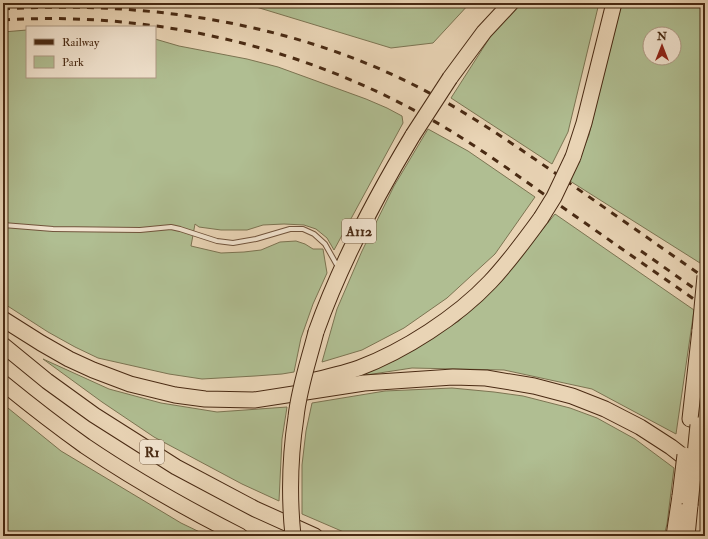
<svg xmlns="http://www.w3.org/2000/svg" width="708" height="539" font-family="'IM FELL Double Pica',serif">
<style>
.green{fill:#b0be92;stroke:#7c7452;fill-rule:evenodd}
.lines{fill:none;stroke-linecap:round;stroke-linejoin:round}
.lane-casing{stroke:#71543c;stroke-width:6}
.highway-casing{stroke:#492a13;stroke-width:17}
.lane{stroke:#f1e3cf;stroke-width:4}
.highway{stroke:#e9d4b5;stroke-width:15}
.rail{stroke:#492a13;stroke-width:3;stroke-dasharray:7 7;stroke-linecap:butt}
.highway-bridge-casing{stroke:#492a13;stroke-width:17;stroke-linecap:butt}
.highway-bridge{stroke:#e9d4b5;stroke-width:15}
.labels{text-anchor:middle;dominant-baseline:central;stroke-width:3.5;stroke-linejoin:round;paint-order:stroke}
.shield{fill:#f1e3cf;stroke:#7b624b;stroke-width:1}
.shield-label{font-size:14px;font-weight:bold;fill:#492a13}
</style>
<rect width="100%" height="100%" fill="#e9d4b5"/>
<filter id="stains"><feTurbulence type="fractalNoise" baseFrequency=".005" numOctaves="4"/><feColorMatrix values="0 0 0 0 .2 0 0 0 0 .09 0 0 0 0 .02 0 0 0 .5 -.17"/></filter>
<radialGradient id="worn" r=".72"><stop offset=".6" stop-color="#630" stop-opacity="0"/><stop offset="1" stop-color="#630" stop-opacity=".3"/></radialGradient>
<g class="green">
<polygon points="243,3 470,3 433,43 391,48"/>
<polygon points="519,3 599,3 568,132 552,164 451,98 494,31"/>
<path d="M619,3H705V210L700,263L570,181L589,135ZM650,34H674V58H650Z"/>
<polygon points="27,30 27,77 155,77 155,39 179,46 247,59 278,67 366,99 387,108 402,116 403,123 334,250 327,238 316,229 304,225 284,224 263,225 247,230 221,230 199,227 195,224 191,246 221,253 244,252 261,250 280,242 296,241 305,244 313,249 323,249 327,273 313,304 301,338 294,372 282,374 255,376 202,379 169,374 98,358 75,347 48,332 3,303 3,32"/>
<polygon points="428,129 468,151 535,197 495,254 447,298 404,328 362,350 322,362 337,309 362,251 394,186"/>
<polygon points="555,214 694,310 676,434 592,389 504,370 412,368 340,379 387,364 459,321 507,273"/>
<polygon points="43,359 109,389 161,403 217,412 287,407 282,439 279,501 242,484 154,437 102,402"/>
<polygon points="452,388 494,392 523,396 570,408 597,418 635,439 674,468 667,524 664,536 353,536 302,514 302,465 306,431 312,403 385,391"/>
<polygon points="3,404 61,451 181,523 208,536 3,536"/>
</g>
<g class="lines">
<g class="lane-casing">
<polyline id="lane" points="3,225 53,229 140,230 171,227 180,229 217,241 233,243 256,239 290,229 303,229 314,234 325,244 338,267"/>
</g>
<g class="highway-casing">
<g id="highway">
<polyline points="450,78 484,32 511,3"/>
<polyline points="573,157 584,123 614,3"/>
<polyline points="3,319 41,343 69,359 93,370 130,384 175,395 205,399 254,400 364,383 453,377 486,378 534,386 572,396 605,409 640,427 671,447 698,468 705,474"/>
<path d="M316,332C341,262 375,198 413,135"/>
<polyline points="3,345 47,381 94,415 176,467 255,509 315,536"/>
<path d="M306,382C324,378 342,374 359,368C404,351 457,317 490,282C509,262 525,240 541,218"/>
<path d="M3,383C30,405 57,426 85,446C135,480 187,509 240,536"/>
<polyline points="690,419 700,330"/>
<polyline points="674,536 680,496"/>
<polyline points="687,536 690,505"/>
</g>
</g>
<use href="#lane" class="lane"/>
<use href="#highway" class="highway"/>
<g class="rail">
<path d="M3,9C151,0 304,24 435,96C484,123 529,155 575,187C618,217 662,248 705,278"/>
<path d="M3,20C147,11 294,44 421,114C468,139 511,171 555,202C605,237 655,272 705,307"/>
<polyline points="641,251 705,296"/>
</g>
<g class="highway-bridge-casing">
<g id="highway-bridge">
<polyline points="413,135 450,78"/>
<polyline points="541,218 554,197 573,157"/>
<polyline points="700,330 705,276"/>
<polyline points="680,496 685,455"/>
<polyline points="690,505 698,425"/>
<path d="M293,536C289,497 290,456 296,417C299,388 309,360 316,332"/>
</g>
</g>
<use href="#highway-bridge" class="highway-bridge"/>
</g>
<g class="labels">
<g class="shield">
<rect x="342" y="219" width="34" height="24" rx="3"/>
<rect x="140" y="440" width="24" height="24" rx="3"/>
</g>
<g class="shield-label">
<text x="359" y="231">A112</text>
<text x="152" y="452">R1</text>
</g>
</g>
<rect width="708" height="539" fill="none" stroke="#e9d4b5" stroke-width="16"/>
<rect x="4" y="4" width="700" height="531" fill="none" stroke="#492a13" stroke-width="2"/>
<rect x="8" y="8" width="692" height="523" fill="none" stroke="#492a13"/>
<rect x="26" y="26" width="130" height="52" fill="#f1e3cf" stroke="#ae9984"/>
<rect x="34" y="39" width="20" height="6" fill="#492a13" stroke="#ae9984"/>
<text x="62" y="46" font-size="12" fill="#492a13">Railway</text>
<rect x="34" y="56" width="20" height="12" fill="#b0be92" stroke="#ae9984"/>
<text x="62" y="66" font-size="12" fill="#492a13">Park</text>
<g transform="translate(662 46)"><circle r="19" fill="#f1e3cf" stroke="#ae9984"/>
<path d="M0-3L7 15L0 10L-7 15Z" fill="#8f2418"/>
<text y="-6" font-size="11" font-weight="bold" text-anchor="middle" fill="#492a13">N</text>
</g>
<rect width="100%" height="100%" filter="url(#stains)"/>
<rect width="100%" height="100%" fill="url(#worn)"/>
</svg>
